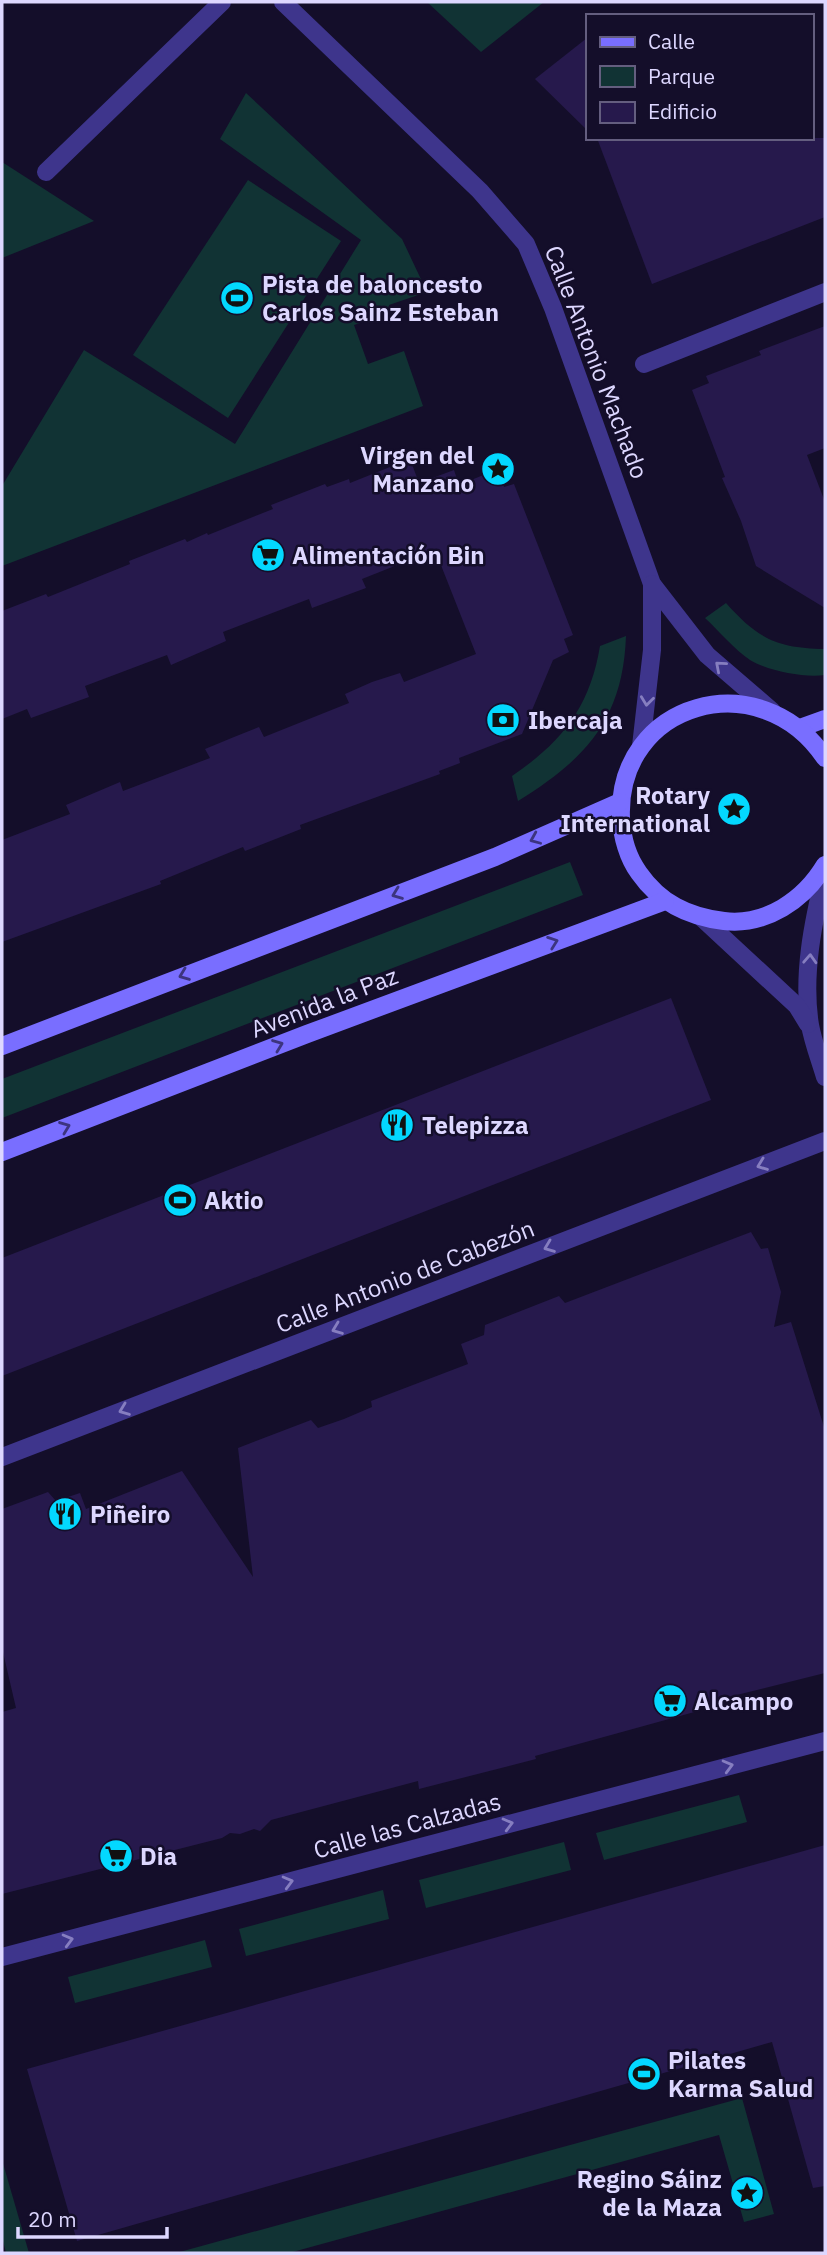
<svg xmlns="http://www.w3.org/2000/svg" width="827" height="2255" font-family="'IBM Plex Sans',sans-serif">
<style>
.green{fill:#113334}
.building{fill:#26194c}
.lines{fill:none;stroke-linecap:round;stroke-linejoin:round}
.service{stroke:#3e358c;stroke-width:18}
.pedestrian{stroke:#3e358c;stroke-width:18}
.minor{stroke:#3e358c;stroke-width:18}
.secondary{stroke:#796eff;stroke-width:18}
.oneway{stroke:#867ec0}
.oneway2{stroke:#3c347f}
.labels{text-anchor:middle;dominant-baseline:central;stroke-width:5;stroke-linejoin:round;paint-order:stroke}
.poi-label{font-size:24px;font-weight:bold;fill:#ddd7ff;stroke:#140e2a;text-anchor:start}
.street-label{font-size:24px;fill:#ddd7ff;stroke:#140e2a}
</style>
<rect width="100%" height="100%" fill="#140e2a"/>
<g class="green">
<polygon points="427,2 544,2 481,52"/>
<polygon points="246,93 402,239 427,292 389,305 391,313 354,325 368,364 404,351 423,406 2,566 2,486 84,350 235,444 361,240 220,139"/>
<polygon points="2,162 94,221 2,258"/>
<polygon points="248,180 341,241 228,418 133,355"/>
<path d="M726,603C758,639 777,648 825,649V675C804,678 768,671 750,660C735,650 718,630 705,618Z"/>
<path d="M626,636C623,719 586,759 518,801L512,776C562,742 590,707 600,646Z"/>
<polygon points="570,862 583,895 2,1118 2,1079"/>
<polygon points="739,1795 747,1822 604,1860 596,1833"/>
<polygon points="564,1842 571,1870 426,1908 419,1880"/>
<polygon points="383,1890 389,1919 246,1956 239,1929"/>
<polygon points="205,1940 212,1967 75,2003 68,1977"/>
<polygon points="742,2098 774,2214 744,2222 719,2135 289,2253 176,2253"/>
<polygon points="2,2160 29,2253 6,2253 2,2237"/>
</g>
<g class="building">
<polygon points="587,38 587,130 535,79"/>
<polygon points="597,138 825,138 825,217 652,284"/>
<polygon points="825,326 825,448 807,455 825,502 825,608 756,566 741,521 722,478 725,477 692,390 709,383 706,376 761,355 759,351"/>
<polygon points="410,459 419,483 454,470 459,485 498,469 504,487 514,484 573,635 564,639 569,652 553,660 522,734 459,758 460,763 439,771 440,774 300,825 301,829 245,851 243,847 160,881 161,884 2,942 2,840 70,814 66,805 120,782 123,791 210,758 205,749 234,737 259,727 264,737 349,703 345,694 372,682 400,673 404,682 476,654 435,550 362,579 366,588 312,608 309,599 223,632 226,641 171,665 167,655 85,686 89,697 31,718 27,709 2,719 2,611 46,594 48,597 130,564 129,561 185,539 187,542 207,533 208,535 273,509 271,505 325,484 327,487 349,479 350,483"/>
<polygon points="671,998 711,1100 2,1376 2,1258"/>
<polygon points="751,1232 761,1249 768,1248 781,1292 774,1327 791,1322 825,1430 825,1673 696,1705 698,1711 535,1756 536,1759 419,1789 418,1781 271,1820 260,1831 254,1829 240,1834 230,1833 222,1838 2,1894 2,1712 16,1708 2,1648 2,1509 48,1492 56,1501 80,1493 86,1509 182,1471 253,1577 238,1448 311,1420 318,1428 344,1419 372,1407 371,1401 468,1364 461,1344 484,1335 485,1325 559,1296 565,1303"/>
<polygon points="825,1845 825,2186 813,2188 772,2042 77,2241 27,2069"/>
</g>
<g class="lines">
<polyline class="service" points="46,172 222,2"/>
<polyline class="pedestrian" points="644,364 825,292"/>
<g class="minor">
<polyline points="283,2 480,191 526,244 553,308 652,584 707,655 772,711"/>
<polyline points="641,746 652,650 652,584"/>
<path d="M825,873C813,922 802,975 810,1025C813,1042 820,1060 825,1077"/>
<polyline points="702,918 797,1006 808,1024"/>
<polyline points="2,1457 825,1141"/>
<polyline points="2,1957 825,1741"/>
</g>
<g class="secondary">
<polyline points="800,728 825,719"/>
<path d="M825,758C760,661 616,702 621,818C622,837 628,858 639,873C660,903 688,917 724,921C766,926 804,900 825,865"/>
<polyline points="2,1046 495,857 620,802"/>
<polyline points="2,1152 307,1034 665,901"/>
</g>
</g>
<defs><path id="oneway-chevron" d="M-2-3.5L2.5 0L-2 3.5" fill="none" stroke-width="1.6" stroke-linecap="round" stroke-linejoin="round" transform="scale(1.75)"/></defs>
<g class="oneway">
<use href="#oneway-chevron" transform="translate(720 666) rotate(-139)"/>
<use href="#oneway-chevron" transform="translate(647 701) rotate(97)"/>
<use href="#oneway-chevron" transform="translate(810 959) rotate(-87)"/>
<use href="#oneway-chevron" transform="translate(762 1165) rotate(159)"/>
<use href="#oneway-chevron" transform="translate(549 1247) rotate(159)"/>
<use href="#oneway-chevron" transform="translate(337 1329) rotate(159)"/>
<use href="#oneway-chevron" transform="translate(124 1410) rotate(159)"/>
<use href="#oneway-chevron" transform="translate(728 1766) rotate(-15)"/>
<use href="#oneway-chevron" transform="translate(508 1824) rotate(-15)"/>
<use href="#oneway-chevron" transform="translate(288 1882) rotate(-15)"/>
<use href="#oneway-chevron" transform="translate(68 1940) rotate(-15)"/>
</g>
<g class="oneway2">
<use href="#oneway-chevron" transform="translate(535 839) rotate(157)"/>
<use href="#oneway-chevron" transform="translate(397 894) rotate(159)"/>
<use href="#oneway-chevron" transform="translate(553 942) rotate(-20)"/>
<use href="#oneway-chevron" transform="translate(184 975) rotate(159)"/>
<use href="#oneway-chevron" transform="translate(278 1045) rotate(-21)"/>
<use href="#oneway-chevron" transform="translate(65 1127) rotate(-21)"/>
</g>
<defs>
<g id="stadium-disc" transform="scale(1.75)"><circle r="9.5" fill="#03d8ff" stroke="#140e2a"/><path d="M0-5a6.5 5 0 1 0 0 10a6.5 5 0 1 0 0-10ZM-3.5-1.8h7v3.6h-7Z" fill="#111"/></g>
<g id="sight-disc" transform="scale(1.75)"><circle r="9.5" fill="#03d8ff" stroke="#140e2a"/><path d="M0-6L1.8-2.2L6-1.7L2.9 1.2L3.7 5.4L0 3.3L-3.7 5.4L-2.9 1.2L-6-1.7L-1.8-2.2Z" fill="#111"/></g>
<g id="supermarket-disc" transform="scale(1.75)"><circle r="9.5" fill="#03d8ff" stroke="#140e2a"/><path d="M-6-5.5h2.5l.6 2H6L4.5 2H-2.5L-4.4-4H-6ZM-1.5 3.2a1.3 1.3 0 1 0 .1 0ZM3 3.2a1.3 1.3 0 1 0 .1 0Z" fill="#111"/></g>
<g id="bank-disc" transform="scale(1.75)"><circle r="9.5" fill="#03d8ff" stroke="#140e2a"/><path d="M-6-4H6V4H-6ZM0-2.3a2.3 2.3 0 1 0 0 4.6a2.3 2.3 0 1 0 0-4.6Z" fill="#111"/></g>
<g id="restaurant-disc" transform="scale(1.75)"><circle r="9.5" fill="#03d8ff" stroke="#140e2a"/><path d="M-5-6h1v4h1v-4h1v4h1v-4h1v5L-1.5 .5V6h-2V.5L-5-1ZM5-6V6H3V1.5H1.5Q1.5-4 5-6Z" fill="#111"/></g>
</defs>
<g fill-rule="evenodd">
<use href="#stadium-disc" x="237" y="298"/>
<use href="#sight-disc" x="498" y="469"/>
<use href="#supermarket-disc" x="268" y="555"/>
<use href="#bank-disc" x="503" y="720"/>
<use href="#sight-disc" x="734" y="809"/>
<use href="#restaurant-disc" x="397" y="1125"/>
<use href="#stadium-disc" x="180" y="1200"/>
<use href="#restaurant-disc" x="65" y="1514"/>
<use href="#supermarket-disc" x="670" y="1701"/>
<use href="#supermarket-disc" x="116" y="1856"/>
<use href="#stadium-disc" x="644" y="2074"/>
<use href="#sight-disc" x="747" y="2193"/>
</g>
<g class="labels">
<g class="poi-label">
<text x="262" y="284">Pista de baloncesto<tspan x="262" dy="28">Carlos Sainz Esteban</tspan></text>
<text x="474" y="455" text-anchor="end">Virgen del<tspan x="474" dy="28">Manzano</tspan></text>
<text x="292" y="555">Alimentación Bin</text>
<text x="528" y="720">Ibercaja</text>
<text x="710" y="795" text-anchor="end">Rotary<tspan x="710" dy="28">International</tspan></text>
<text x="422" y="1125">Telepizza</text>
<text x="204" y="1200">Aktio</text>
<text x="90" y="1514">Piñeiro</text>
<text x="694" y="1701">Alcampo</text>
<text x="140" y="1856">Dia</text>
<text x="668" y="2060">Pilates<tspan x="668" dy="28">Karma Salud</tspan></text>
<text x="722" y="2179" text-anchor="end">Regino Sáinz<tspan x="722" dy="28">de la Maza</tspan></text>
</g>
<g class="street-label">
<text transform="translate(597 362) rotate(69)">Calle Antonio Machado</text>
<text transform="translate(324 1002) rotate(-21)">Avenida la Paz</text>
<text transform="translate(405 1276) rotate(-21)">Calle Antonio de Cabezón</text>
<text transform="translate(407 1825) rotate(-15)">Calle las Calzadas</text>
</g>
</g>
<rect width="827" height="2255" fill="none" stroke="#ddd7ff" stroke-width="7"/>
<rect x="586" y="14" width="228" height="126" fill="#140e2a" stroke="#645e7f" stroke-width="2"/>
<rect x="600" y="37" width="35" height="10" fill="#796eff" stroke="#645e7f" stroke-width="2"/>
<text x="648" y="49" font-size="21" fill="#ddd7ff">Calle</text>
<rect x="600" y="66" width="35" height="21" fill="#113334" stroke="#645e7f" stroke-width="2"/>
<text x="648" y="84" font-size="21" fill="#ddd7ff">Parque</text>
<rect x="600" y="102" width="35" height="21" fill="#26194c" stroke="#645e7f" stroke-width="2"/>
<text x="648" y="119" font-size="21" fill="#ddd7ff">Edificio</text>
<path d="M18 2227v10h149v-10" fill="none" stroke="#ddd7ff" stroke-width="3.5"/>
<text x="28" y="2227" font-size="21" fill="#ddd7ff" stroke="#140e2a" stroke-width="5" paint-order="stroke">20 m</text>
</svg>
